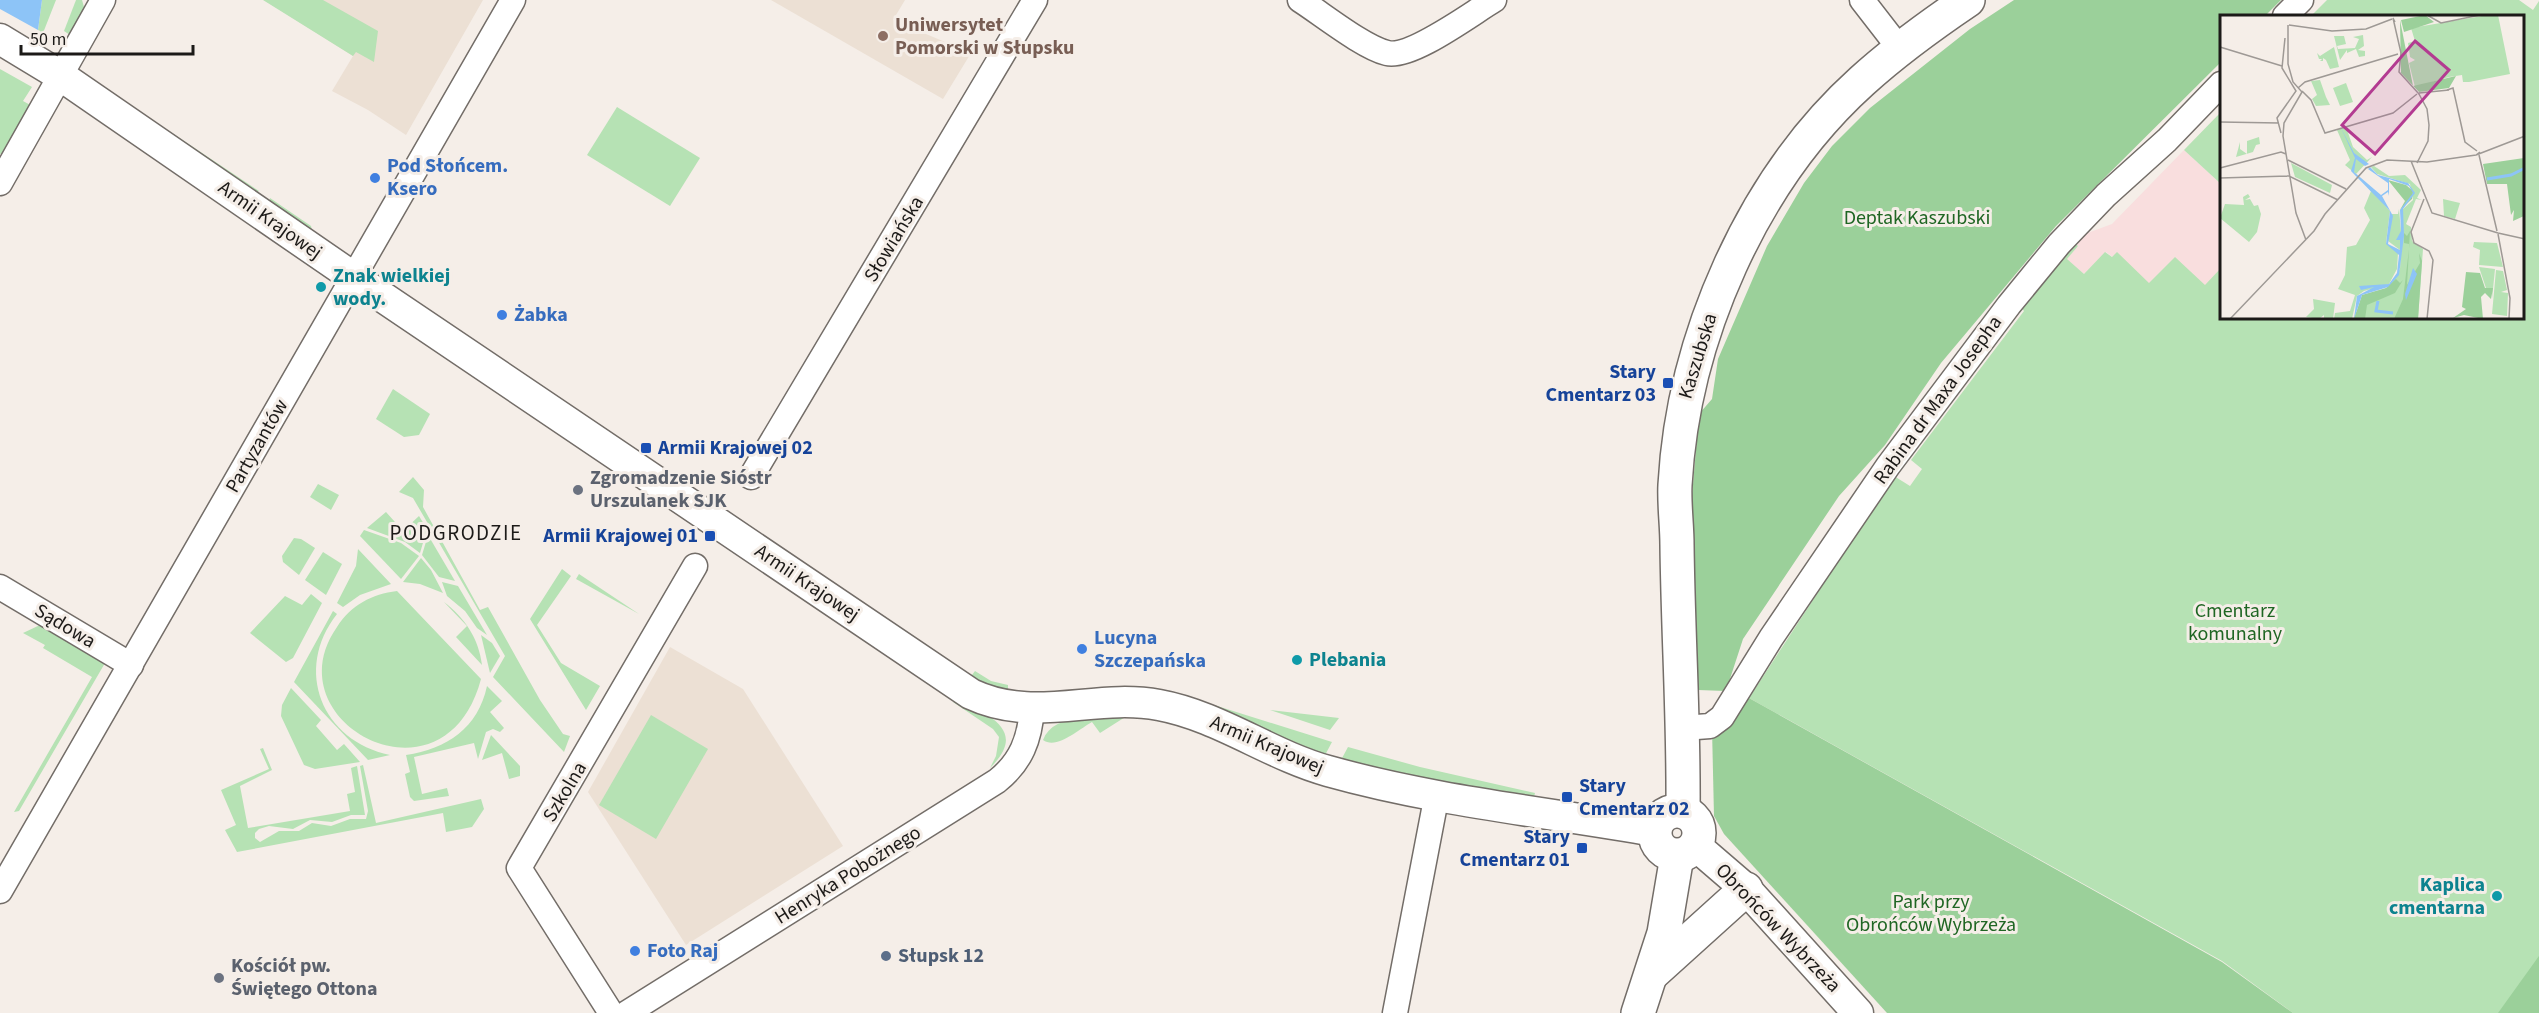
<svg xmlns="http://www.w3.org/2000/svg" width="2539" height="1013" font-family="'Source Sans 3',sans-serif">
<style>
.commercial{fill:#f9dede}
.built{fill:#ece0d4}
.green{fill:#b6e2b4}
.forest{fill:#9bd09a}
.water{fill:#8dc4f7}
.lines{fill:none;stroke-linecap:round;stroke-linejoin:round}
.minor-casing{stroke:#736d68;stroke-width:27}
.tertiary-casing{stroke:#736d68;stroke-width:33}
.secondary-casing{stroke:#736d68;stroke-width:36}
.minor{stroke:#fff;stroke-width:24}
.tertiary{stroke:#fff;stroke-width:30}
.secondary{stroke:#fff;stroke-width:33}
.education-dot{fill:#8d6e63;stroke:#f5eee8;stroke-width:2}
.shop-dot{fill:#3f7fe0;stroke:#f5eee8;stroke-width:2}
.culture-dot{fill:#0f9aa8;stroke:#f5eee8;stroke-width:2}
.transit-dot{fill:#1a4fb4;stroke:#f5eee8;stroke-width:2}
.worship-dot{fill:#6b7280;stroke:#f5eee8;stroke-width:2}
.service-dot{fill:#5c6f8a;stroke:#f5eee8;stroke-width:2}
.labels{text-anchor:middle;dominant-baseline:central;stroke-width:6;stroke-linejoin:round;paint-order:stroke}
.education-label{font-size:20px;font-weight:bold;fill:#785e54;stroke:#f5eee8;text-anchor:start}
.shop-label{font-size:20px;font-weight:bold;fill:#366cbe;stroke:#f5eee8;text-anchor:start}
.park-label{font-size:20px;fill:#1f6623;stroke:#f5eee8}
.street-label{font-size:20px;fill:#1c1a18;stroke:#f5eee8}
.culture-label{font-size:20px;font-weight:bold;fill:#0d838f;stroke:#f5eee8;text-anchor:start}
.transit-label{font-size:20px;font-weight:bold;fill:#164399;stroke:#f5eee8;text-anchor:end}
.worship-label{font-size:20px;font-weight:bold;fill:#5b616d;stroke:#f5eee8;text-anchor:start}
.service-label{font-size:20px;font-weight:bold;fill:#4e5e75;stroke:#f5eee8;text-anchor:start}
.neighbourhood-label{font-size:21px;letter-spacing:1.5px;fill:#1c1a18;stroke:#f5eee8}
.inset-river{fill:none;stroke:#8dc4f7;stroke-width:3}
.inset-road{fill:none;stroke:#9e9995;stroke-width:1.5}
.view{fill:#b33b91;fill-opacity:0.15;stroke:#b33b91;stroke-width:3}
.inset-edge{fill:none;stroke:#1c1a18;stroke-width:3}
</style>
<rect width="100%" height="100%" fill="#f5eee8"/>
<polygon class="commercial" points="2184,150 2221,184 2221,268 2206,285 2149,284 2106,252 2084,274 2066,259 2078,246 2071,239 2112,224"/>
<g class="built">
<polygon points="264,0 483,0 406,135 368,110 332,91 353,56"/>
<polygon points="771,0 905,0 893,20 971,53 943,99"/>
<polygon points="670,647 743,689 843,846 686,945 588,792"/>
</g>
<g class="green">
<polygon points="42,0 56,0 43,33 38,30"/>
<polygon points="76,0 82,0 86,14 73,37 64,31"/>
<polygon points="263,0 323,0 378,31 374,62 356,52 353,56"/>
<polygon points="2327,0 2519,0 2533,10 2539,1 2539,1013 2293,1013 2222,961 1749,698 1894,476 1910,486 1922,469 1911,460 2024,311 2018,303 2071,239 2078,246 2067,259 2084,274 2105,252 2112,257 2117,252 2149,283 2175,257 2205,285 2221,268 2221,318 2522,318 2522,16 2311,16"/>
<polygon points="0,69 32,87 23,101 34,107 8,152 0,154"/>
<polygon points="106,89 259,191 254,194"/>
<polygon points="617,107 700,158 670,206 587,155"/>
<polygon points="2221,112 2221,184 2184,150"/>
<polygon points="270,198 311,226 313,235 269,205"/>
<polygon points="393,389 430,414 419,435 404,437 376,419"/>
<polygon points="413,477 424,490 423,507 480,610 488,607 540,700 563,734 570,736 564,752 493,677 505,656 413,498 399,492"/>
<polygon points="318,484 339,495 331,510 310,497"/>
<polygon points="386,512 403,531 419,516 427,529 420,553 405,542 367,528"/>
<polygon points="364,530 401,543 419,556 401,579 360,536"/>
<polygon points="428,535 455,581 439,577 422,555"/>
<polygon points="294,538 301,539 315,548 299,575 283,562 282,556"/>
<polygon points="358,549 391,584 360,595 343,607 337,603 356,566"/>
<polygon points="323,552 342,564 326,595 305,580"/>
<polygon points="421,558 431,570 443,593 420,584 403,582"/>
<polygon points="562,569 571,576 537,625 561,663 600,686 586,710 530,619"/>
<polygon points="579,574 639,614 576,579"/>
<polygon points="442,582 458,586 487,635 477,628 465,611 447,596"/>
<path d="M397,591L481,679C445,815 270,723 337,627C351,605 372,594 397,591Z"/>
<polygon points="311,594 322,603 293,658 286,662 250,633 285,596 302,605"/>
<path d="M444,602C465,618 479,639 482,665L456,637L467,626Z"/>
<path d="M333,611L337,614C293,670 322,741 390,755L368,760L294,682Z"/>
<polygon points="40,625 105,663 19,811 14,812 92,677 43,648 45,645 23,633"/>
<polygon points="481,635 492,643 500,656 490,673"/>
<polygon points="975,671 991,681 1008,685 1008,691 969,679"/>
<path d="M487,686L502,701L490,712L504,728L500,732L493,729L486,732L478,759L474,743L414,757L422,794L447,788L449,796L414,801L410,797L405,774L410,772L406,755C447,749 478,728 487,686Z"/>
<polygon points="291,688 321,720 316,726 337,750 344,744 360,762 315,769 304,765 281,716 282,705"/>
<path d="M956,698C988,715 1029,730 990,768L996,756L999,737L993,729L953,702Z"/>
<polygon points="1214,705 1332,742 1324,757 1210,709"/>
<polygon points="1270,710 1339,718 1330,730"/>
<path d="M1130,714L1100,733L1092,722C1079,729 1057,750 1043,740C1054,711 1103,717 1130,714Z"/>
<polygon points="651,715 708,749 656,839 599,805"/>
<polygon points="491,735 520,766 520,776 509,779 502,753 482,760"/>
<polygon points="1348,747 1420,767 1535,793 1533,801 1345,765 1341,760"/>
<polygon points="263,748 272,770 240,786 248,828 350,811 347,794 355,792 351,768 357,766 365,815 351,815 332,822 310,820 293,829 269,826 259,829 255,833 255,838 260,842 279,831 299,831 312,823 331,826 350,819 366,819 368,811 360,766 363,765 376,823 481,799 484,809 472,827 446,832 443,813 237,852 225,830 236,825 221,790 269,769 260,749"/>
</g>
<g class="forest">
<polygon points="2014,0 2281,0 2265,16 2221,16 2221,62 2056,226 1941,363 1885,445 1839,496 1743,639 1726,691 1698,690 1692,575 1692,496 1699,414 1712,399 1718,359 1767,246 1804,183 1832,146 1870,108 1970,29"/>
<polygon points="1740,693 2222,962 2293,1013 1887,1013 1724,834 1714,816 1712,728"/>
<polygon points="2539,956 2539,1013 2498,1013"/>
</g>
<polygon class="water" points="0,0 42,0 38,30 0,9"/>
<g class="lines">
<g class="minor-casing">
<g id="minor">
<path d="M1300,0C1322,14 1363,47 1387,53C1411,59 1472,13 1494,0"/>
<polyline points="1862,0 1900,49"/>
<polyline points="2285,16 2301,0"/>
<polyline points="0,183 103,0"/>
<polyline points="751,477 1035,0"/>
<polyline points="0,587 131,665"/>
<polyline points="1683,728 1710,726 1722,717 1771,638 1888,466 2009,305 2059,244 2106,195 2167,140 2221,84"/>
<polyline points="0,891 513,0"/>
<polyline points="611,1013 519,868 695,566"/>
<path d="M627,1013L997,781C1021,762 1030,739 1032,708"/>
<polyline points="1395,1013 1437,794"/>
</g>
</g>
<g class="tertiary-casing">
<g id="tertiary">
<path d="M0,39L61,76L353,277L971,694C1035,724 1094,693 1159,705C1219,716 1270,755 1328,771C1435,801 1546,812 1654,831"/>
<polyline points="1696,846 1746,889 1858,1013"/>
</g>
</g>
<g class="secondary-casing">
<g id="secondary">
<circle cx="1677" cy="833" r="22"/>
<path d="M1683,811C1684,722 1678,633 1677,545C1677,525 1674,504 1675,485C1683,339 1752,180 1862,81C1895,51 1931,25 1968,0"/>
<polyline points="1653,973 1746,889"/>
<polyline points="1638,1013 1664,933 1677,856"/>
</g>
</g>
<use href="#minor" class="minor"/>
<use href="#tertiary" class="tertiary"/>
<use href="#secondary" class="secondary"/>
</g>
<circle class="education-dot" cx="883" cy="36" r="6"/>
<g class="shop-dot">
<circle cx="375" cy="178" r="6"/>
<circle cx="502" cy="315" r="6"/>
<circle cx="1082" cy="649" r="6"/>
<circle cx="635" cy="951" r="6"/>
</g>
<g class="culture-dot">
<circle cx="321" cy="287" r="6"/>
<circle cx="1297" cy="660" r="6"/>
<circle cx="2497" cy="896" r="6"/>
</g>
<g class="transit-dot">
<rect x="1662" y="377" width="12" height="12" rx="3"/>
<rect x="640" y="442" width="12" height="12" rx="3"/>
<rect x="704" y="530" width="12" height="12" rx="3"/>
<rect x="1561" y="791" width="12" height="12" rx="3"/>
<rect x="1576" y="842" width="12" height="12" rx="3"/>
</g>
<g class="worship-dot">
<circle cx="578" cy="490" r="6"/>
<circle cx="219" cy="978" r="6"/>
</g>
<circle class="service-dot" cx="886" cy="956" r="6"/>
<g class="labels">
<g class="education-label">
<text x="895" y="25">Uniwersytet<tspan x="895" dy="23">Pomorski w Słupsku</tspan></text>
</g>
<g class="shop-label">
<text x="387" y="166">Pod Słońcem.<tspan x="387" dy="23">Ksero</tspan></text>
<text x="514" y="315">Żabka</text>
<text x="1094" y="638">Lucyna<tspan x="1094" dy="23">Szczepańska</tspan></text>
<text x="647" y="951">Foto Raj</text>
</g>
<g class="park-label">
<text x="1917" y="218">Deptak Kaszubski</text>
<text x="2235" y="611">Cmentarz<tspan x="2235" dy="23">komunalny</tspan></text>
<text x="1931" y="902">Park przy<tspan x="1931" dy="23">Obrońców Wybrzeża</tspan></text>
</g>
<g class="street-label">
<text transform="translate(270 220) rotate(35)">Armii Krajowej</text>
<text transform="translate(894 239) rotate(-59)">Słowiańska</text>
<text transform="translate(1698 356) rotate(-73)">Kaszubska</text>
<text transform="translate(1938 400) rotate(-54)">Rabina dr Maxa Josepha</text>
<text transform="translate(257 446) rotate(-60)">Partyzantów</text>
<text transform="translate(807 583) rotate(34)">Armii Krajowej</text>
<text transform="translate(65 626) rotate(31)">Sądowa</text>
<text transform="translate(1267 745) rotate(23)">Armii Krajowej</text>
<text transform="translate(565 792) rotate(-59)">Szkolna</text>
<text transform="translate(848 875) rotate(-32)">Henryka Pobożnego</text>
<text transform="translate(1778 928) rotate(46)">Obrońców Wybrzeża</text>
</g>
<g class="culture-label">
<text x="333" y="276">Znak wielkiej<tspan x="333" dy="23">wody.</tspan></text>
<text x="1309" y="660">Plebania</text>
<text x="2485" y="885" text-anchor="end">Kaplica<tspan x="2485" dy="23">cmentarna</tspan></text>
</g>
<g class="transit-label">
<text x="1656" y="372">Stary<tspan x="1656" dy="23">Cmentarz 03</tspan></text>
<text x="658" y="448" text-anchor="start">Armii Krajowej 02</text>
<text x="698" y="536">Armii Krajowej 01</text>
<text x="1579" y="786" text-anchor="start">Stary<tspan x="1579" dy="23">Cmentarz 02</tspan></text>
<text x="1570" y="837">Stary<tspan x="1570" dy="23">Cmentarz 01</tspan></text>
</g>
<g class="worship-label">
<text x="590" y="478">Zgromadzenie Sióstr<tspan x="590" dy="23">Urszulanek SJK</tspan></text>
<text x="231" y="966">Kościół pw.<tspan x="231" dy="23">Świętego Ottona</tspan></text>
</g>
<g class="service-label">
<text x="898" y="956">Słupsk 12</text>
</g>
<g class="neighbourhood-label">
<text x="456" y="533">PODGRODZIE</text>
</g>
</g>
<g transform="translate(2220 15)">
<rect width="304" height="304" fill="#f5eee8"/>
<path d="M268,0H278L290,59L249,67H243L242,60L229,62L195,72L189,48L195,45L190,42L188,28L195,26L191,13ZM143,20L144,31L138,35L145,36V41L139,42L136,34L127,38V35L120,45L114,21H124L126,29L117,31L118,34L135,33L139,24L133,22ZM114,32L119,52L110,54L106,45L103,43V46H100L102,44H99L97,38L100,41ZM100,65L106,82L110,90L96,91L92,84L97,80L91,66ZM126,68L133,87L120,91L113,73ZM126,112L133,132L147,145L152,142L136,159L125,150L130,145L117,115ZM39,122L40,129L36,130L33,137L16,142L20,127V134L27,139V126ZM71,148L112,170L110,178L75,162ZM154,151L169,161L185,160L201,175L197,183L202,185L196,184L186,209L191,212L192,226L203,234L198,304H134L135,298L168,272L180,254L183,194L193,185L190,169L157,159L151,152ZM140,163L170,196L166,228L178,238L177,254L169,269L144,276L137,281L132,304H114L115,298L130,296L135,280L118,274L125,260L127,232L136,230L150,205L144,193L151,176ZM28,179L30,182L25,185L30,184L34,191L38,190L41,199L37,217L29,227L0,203L5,189L24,190L23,182ZM223,184L240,188L235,204L224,201ZM179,194L181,216L180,235L168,226L172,199H178ZM254,227L277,228L283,252L259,250L260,235L253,232ZM259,252L275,254L272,284V274L266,273ZM276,255L283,256L287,275L281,277L288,278L287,301L272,299ZM93,284L115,288L113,304H104V300L99,304L86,302L94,294Z" fill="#b6e2b4"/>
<path d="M205,0L214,7L184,17L181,5ZM180,5L193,71L236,61L229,73L199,77L181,58ZM304,143V201L293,206L294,195L291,200L287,169H267L263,149ZM168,165L186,170L193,176L192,184L180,195L185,186ZM190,216L187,270L200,248L199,238L202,246L198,304H174L183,284L189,234V229L184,228V218L187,221ZM246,257L260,258L265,273H273L271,284L265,278L261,282L263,304L244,300L233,303L246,294L242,292ZM176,264L180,268L183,265L175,278L147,290L145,304H134L142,280L166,273Z" fill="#9bd09a"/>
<path d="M121,113L134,138L149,149L145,151L136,144L134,157L161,180L168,175V168L148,154L150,152L158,160L188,168L195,178L183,194L184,221L179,260L168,272L142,280L134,304L137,281L154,272L141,275L139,271L169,269L177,258L179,240L166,229L170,196L131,156L135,143ZM169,164L189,171L193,178L180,195L181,216L176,225H180V235L168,229L173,201L162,181L168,177L169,181ZM193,253L197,259L186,285L185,279Z" fill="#8dc4f7" fill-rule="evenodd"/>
<path class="inset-river" d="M267,164L291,160L305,153M158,286L156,296L173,298"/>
<path class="inset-road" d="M207,0L221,8L260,0M175,7L173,3L181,38L179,57L199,79M68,10V49L73,67L82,77L64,108L63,121L76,198L86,225M69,10L112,16L146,14L172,4M0,32L62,51M78,73L85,67L178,39M227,75L233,73L245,127L257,136M82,76L91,85L105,118L173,98L197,79M199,78L229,75M0,107L59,108M61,118L57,103L76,76L62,53L65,23M260,137L256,140L305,121M259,140L277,216M68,145L126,174M191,146L212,198L278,218M197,148L208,126L209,110L207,94L199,79M0,153L61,137L66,139M0,163L69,161L118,185M204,184L191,217L194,228L209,236L213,245L207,304M278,218L305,224M278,219L290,283L289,304M10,304L94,216L105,199L146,153L167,145L207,147L256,140"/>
<path class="view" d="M195,26L229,55L155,139L122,110Z"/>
<rect width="304" height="304" class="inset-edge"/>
</g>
<path d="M21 45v9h172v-9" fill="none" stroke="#1c1a18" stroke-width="3"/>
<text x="30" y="45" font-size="18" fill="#1c1a18" stroke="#f5eee8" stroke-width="4.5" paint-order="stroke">50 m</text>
</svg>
